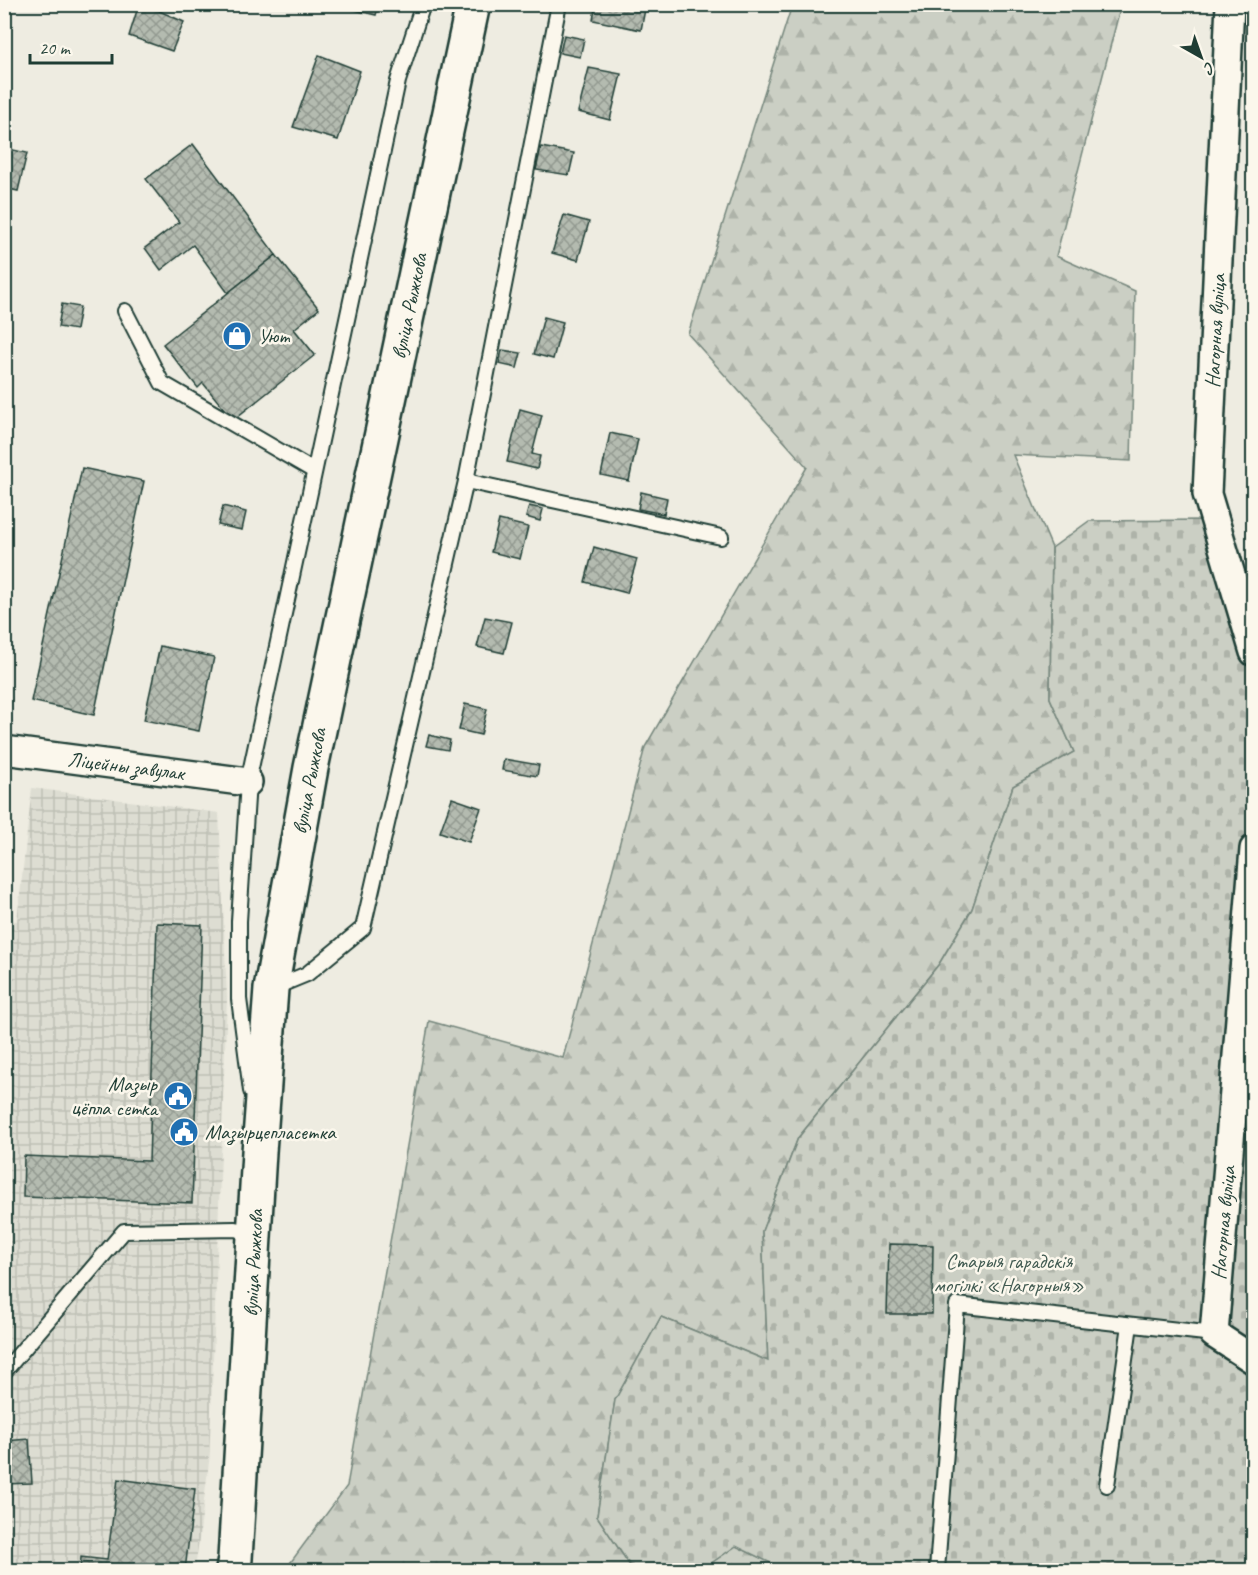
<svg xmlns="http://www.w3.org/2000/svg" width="1258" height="1575" font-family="Caveat,sans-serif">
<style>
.industrial{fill:url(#industrial-grid)}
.forest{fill:url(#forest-firs);stroke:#75867c;stroke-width:1.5}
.cemetery{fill:url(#cemetery-stones);stroke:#75867c;stroke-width:1.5}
.building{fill:url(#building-cross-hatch);stroke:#1f3d34;stroke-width:1.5}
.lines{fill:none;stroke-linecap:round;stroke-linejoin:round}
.lane-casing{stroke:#1f3d34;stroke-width:18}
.street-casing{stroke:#1f3d34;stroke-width:32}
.secondary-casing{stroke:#1f3d34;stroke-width:38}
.lane{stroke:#fbf7ec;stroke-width:14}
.street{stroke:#fbf7ec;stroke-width:27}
.secondary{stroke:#fbf7ec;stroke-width:33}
.labels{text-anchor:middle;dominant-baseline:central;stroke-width:5;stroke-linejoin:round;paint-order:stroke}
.street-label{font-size:21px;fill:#1f3d34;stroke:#fbf7ec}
.poi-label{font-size:21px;fill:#1f3d34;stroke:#fbf7ec;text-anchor:start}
.park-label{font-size:21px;fill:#415a51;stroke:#fbf7ec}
</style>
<defs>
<pattern id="industrial-grid" width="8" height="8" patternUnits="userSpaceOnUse" patternTransform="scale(1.5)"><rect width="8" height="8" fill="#ddddd2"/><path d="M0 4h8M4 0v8" fill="none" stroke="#bdbfb5"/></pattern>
<pattern id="forest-firs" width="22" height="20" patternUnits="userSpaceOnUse" patternTransform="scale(1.5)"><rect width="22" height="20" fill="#cbcfc4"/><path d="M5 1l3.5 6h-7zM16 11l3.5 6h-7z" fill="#aeb3a9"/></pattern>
<pattern id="cemetery-stones" width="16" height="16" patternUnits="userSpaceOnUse" patternTransform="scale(1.5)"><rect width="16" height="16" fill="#cbcfc4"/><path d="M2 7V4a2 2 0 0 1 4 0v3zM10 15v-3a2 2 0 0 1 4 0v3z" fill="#aeb3a9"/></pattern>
<pattern id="building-cross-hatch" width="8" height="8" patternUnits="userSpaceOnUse" patternTransform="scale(1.5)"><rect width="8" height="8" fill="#b4bbb0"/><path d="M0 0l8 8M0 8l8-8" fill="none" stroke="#929990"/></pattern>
</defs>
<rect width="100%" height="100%" fill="#eeece1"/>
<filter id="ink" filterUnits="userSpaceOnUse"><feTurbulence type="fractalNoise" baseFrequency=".0167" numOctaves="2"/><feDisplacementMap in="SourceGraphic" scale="12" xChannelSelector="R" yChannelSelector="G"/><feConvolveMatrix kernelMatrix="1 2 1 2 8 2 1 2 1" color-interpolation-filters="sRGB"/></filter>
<g filter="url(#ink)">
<polygon class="industrial" points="32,788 219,813 227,998 209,1462 195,1570 5,1570 4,920 17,921"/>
<g class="forest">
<polygon points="792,5 1121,5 1056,256 1135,291 1131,461 1013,455 1052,548 1050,698 1074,752 1013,786 972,909 939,964 798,1138 762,1231 768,1361 661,1317 615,1400 597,1516 633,1570 285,1570 347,1486 429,1021 563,1058 645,747 807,467 688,334"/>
<polygon points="736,1546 786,1570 701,1570"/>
</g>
<polygon class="cemetery" points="1203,520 1253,651 1253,1570 785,1570 736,1546 701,1570 633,1570 597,1516 615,1400 661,1317 768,1361 762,1231 798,1138 939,964 972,909 1013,786 1074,752 1050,698 1052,548 1089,521"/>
<g class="building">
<polygon points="139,4 144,4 184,22 172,51 129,36"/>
<polygon points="348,4 379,4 376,15 346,8"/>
<polygon points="596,4 646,4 641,30 593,20"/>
<polygon points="564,35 584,39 580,57 560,53"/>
<polygon points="319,55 360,71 338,140 293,127"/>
<polygon points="589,68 621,74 610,120 578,112"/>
<polygon points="193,144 276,255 228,293 193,245 161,270 145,248 179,222 146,179"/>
<polygon points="541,147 574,153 569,175 536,170"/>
<polygon points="4,148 27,153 18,191 4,188"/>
<polygon points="564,215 589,222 578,260 552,253"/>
<polygon points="4,242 11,243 4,278"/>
<polygon points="276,255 319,309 294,329 315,355 233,420 203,383 198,388 163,344"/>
<polygon points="62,304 80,307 76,330 58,327"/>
<polygon points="544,317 563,322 553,359 534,354"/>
<polygon points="502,350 521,353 517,368 499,364"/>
<polygon points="520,409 542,415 532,454 540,456 537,469 507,462"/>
<polygon points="610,433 638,439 629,481 601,475"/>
<polygon points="82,468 144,481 94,715 31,701"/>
<polygon points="641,492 667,498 664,514 638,509"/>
<polygon points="223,506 246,512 242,530 218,525"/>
<polygon points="529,506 543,509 540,521 526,517"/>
<polygon points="499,520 528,527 520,559 491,552"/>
<polygon points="594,547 637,559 627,593 585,582"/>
<polygon points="485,617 512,622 504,653 477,647"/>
<polygon points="160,646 214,657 199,731 144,720"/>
<polygon points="465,704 487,709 481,735 459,730"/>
<polygon points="429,735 450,740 448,750 426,746"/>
<polygon points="504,759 539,765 537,776 502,770"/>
<polygon points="4,798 12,799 8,826 4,825"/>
<polygon points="452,798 481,808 469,842 440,832"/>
<polygon points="157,923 202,925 192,1203 23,1197 24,1156 149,1161"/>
<polygon points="889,1244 933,1245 932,1314 887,1314"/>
<polygon points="29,1439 32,1483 4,1484 4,1441"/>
<polygon points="118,1479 195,1489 185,1570 80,1570 81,1557 107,1560"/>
</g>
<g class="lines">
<g class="lane-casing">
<g id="lane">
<polyline points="125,311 162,383 314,471"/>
<polyline points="466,481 721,537"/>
<polyline points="273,988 307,974 363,928 466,481 559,4"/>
<polyline points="251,1091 239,999 239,921 248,782 398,81 423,4"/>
<polyline points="4,1372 124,1231 235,1229 255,1233"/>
<polyline points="1107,1485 1130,1325"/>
<polyline points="937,1570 957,1305 1214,1334"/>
</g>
</g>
<g class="street-casing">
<g id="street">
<polyline points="1230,4 1207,494 1254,652"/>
<polyline points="4,750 248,782"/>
<polyline points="1254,849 1214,1334 1254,1360"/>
</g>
</g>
<g class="secondary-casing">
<polyline id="secondary" points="233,1570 235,1559 259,1152 271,989 311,768 473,4"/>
</g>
<use href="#lane" class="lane"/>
<use href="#street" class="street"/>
<use href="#secondary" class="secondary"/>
</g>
</g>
<defs>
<g id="shop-disc" transform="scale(1.5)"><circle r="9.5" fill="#1f6fb2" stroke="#fbf7ec"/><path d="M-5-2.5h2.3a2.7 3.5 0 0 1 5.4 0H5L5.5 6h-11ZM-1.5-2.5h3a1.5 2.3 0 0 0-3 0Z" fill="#fff"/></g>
<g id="civic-disc" transform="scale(1.5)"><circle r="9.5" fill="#1f6fb2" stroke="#fbf7ec"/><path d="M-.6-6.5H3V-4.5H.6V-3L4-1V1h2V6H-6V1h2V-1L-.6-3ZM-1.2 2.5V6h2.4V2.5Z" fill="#fff"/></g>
</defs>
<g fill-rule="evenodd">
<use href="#shop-disc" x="237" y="336"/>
<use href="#civic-disc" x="178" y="1096"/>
<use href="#civic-disc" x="184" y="1132"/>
</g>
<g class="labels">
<g class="street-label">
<text transform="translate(409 306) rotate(-78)">вуліца Рыжкова</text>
<text transform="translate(1215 331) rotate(-87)">Нагорная вуліца</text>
<text transform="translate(126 766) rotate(7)">Ліцейны завулак</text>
<text transform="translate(309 781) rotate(-79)">вуліца Рыжкова</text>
<text transform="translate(1223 1223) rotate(-85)">Нагорная вуліца</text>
<text transform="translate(253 1263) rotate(-87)">вуліца Рыжкова</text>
</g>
<g class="poi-label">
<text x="258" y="336">Уют</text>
<text x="157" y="1084" text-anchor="end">Мазыр<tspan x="157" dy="24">цёпла сетка</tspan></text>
<text x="205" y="1132">Мазырцепласетка</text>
</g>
<g class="park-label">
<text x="1009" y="1261">Старыя гарадскія<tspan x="1009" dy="24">могілкі «Нагорныя»</tspan></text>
</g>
</g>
<rect width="1258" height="1575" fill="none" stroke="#fbf7ec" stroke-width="24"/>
<rect x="12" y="12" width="1234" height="1551" fill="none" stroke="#1f3d34" stroke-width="2" filter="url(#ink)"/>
<g transform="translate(1201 57) rotate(140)" stroke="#fbf7ec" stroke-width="4.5" paint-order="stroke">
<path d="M0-4.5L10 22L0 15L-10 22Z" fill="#1f3d34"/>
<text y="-9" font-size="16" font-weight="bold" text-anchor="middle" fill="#1f3d34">С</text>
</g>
<path d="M30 54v9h82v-9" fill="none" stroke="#1f3d34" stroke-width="3"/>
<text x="39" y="54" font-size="18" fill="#1f3d34" stroke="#fbf7ec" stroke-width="4.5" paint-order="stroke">20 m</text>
</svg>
